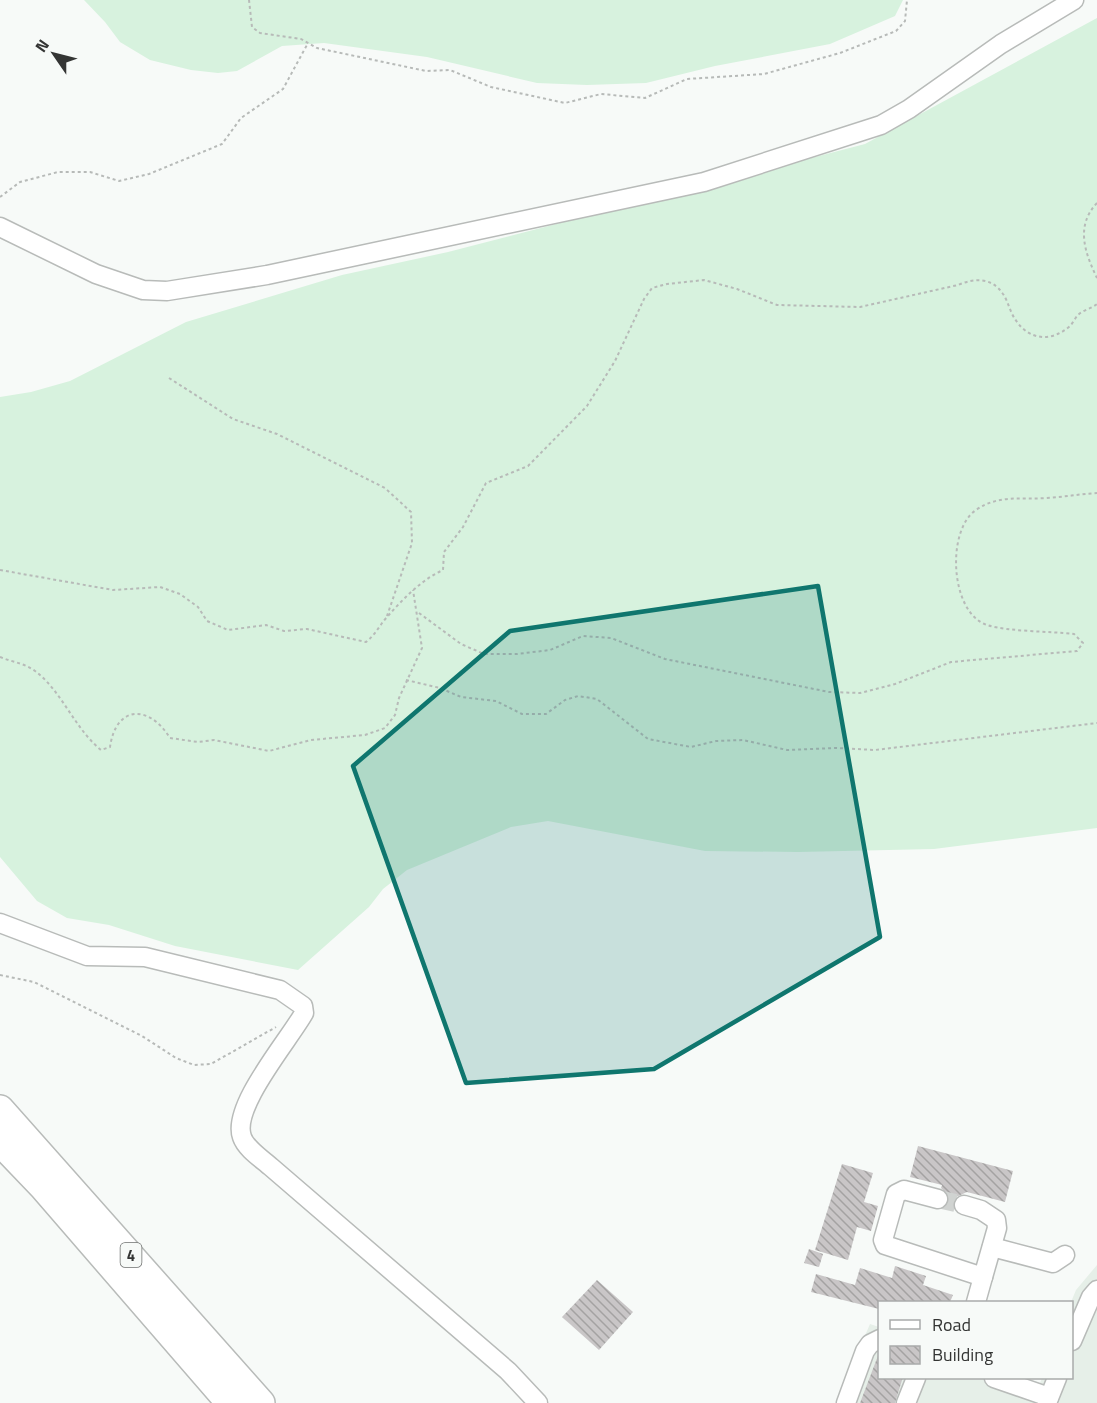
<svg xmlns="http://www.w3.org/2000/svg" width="1097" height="1403" font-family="'Titillium Web',sans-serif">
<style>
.built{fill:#e6efe8}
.grass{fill:#d7f2de}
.building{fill:url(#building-back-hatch)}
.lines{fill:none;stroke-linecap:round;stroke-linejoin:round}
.minor-tunnel{stroke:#d0d3d1;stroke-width:18;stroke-dasharray:18 9;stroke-linecap:butt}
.minor-casing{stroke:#b8bbb9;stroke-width:21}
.highway-casing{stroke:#b8bbb9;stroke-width:30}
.path{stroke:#b7bab8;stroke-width:2;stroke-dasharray:3 3;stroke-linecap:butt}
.minor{stroke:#fff;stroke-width:18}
.highway{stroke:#fff;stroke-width:27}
.marked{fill:#0f766e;fill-opacity:0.2;stroke:#0f766e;stroke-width:4.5;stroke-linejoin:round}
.labels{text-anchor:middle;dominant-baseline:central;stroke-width:6;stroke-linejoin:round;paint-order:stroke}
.shield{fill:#f7faf8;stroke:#6e706f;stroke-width:1.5}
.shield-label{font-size:15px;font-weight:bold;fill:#343534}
</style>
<defs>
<pattern id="building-back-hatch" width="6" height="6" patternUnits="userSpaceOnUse" patternTransform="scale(1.5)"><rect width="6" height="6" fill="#c9c6c7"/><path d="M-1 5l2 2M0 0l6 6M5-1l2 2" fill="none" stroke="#a4a2a2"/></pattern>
</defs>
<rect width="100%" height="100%" fill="#f7faf8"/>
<polygon class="built" points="1097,1265 1097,1403 836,1403 870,1324 879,1327 880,1378 1023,1378 1040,1383 1042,1378 1072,1378 1071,1302 1076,1290"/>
<g class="grass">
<polygon points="84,0 903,0 895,16 830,44 715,66 646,83 587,85 537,83 427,57 324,43 282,46 237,71 218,73 191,70 150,60 120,42 105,22"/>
<polygon points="1097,18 1097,828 934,849 798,852 705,851 548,821 511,827 407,870 383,889 369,907 298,970 175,946 109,925 67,918 37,901 0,857 0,397 31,392 70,381 186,322 342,275 448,252 865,144"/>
</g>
<g class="building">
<polygon points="918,1146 1013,1171 1005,1202 967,1192 956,1197 953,1206 947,1205 949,1196 941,1188 942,1185 910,1177"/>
<polygon points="842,1164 873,1173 864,1202 878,1206 871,1231 857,1227 848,1260 815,1250"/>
<polygon points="809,1249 823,1254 819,1267 804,1263"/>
<polygon points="895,1266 926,1276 923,1285 953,1295 950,1302 879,1302 879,1309 811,1292 816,1274 855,1285 860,1268 892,1278"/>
<polygon points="597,1280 633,1312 599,1350 562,1317"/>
<polygon points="879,1353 879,1377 903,1377 895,1403 860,1403"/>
</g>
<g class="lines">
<polyline class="minor-tunnel" points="938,1199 964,1205"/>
<g class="minor-casing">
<g id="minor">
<polyline points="0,227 96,274 143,290 167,291 267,275 704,182 881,125 909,109 1001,44 1074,0"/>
<path d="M0,923L87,956L145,957L280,990L303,1006L304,1013C289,1040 231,1107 242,1137C246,1149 262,1159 271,1167L508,1371L538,1403"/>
<polyline points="938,1199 904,1190 896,1194 883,1240 885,1245 983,1277 997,1228 996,1220 981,1210 964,1205"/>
<polyline points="992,1247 1053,1263 1065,1255"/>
<polyline points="976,1302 983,1277"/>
<polyline points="1072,1341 1091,1297 1097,1290"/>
<polyline points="994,1378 1049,1397"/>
<polyline points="846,1403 865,1351 870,1344 880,1339"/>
<polyline points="906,1403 916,1378"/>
<polyline points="1047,1403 1057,1378"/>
</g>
</g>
<g class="highway-casing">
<g id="highway">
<polyline points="0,1109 261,1403"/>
<polyline points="0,1142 43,1187 230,1403"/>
</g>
</g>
<g class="path">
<polyline points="249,0 252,27 260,33 301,39 317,48 426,71 450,70 491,87 565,103 601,94 645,98 687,79 764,74 840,53 896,31 905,21 907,0"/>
<polyline points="0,197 20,182 58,172 90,172 119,181 149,174 222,144 241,118 283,89 308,43"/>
<path d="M1097,203C1075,226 1085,253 1097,278"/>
<polyline points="169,378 233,419 277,434 385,488 411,512 412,543 387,616"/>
<path d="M0,570L113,590L160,587L180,594L198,607L207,621L228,630L266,625L284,631L307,629L366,642C376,634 379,626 387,617C403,599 421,580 443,570L444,552L463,527L486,483L528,466L587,406L615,361L644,299L652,288L667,284L704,280L737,289L777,305L860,307L958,285C974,278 992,277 1003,294C1008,301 1010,312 1015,319C1028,340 1051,343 1070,326C1073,323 1075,318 1078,315C1083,310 1091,309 1097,304"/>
<path d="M419,613L461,644L484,654H517L550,650L583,636L611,638L665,659L829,692L860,693L895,684L951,662L1077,651L1083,643L1074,634C1049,631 1010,632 987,625C950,613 946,530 976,510C999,494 1021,500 1047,498C1064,497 1080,494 1097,493"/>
<path d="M0,657C12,662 24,663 35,671C62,691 74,728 101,750L110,747C116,705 149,704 170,738L198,742L214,740L269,751L311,740L365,735L385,728L395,715L399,698L422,648L413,590"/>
<polyline points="406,680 440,688 461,697 496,701 522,714 546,714 565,700 578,696 597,699 648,739 691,747 716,741 743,740 787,750 837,748 875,750 1097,723"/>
<polyline points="0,975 34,982 142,1036 176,1058 194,1065 211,1064 276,1027"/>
</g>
<use href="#minor" class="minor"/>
<use href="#highway" class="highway"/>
</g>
<path class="marked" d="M818,586L880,937L654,1069L466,1083L353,766L510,631Z"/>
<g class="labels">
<rect class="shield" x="120.5" y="1243" width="21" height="24" rx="4.5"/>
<g class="shield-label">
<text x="131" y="1255">4</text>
</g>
</g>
<rect x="878" y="1301" width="195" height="78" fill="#f7faf8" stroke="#a9abaa" stroke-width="1.5"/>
<rect x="890" y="1320" width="30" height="9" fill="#ffffff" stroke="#a9abaa" stroke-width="1.5"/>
<text x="932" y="1331" font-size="18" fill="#343534">Road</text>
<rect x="890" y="1346" width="30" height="18" fill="url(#building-back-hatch)" stroke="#a9abaa" stroke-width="1.5"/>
<text x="932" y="1361" font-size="18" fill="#343534">Building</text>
<g transform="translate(54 54) rotate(305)" stroke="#f7faf8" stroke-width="4.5" paint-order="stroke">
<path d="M0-4.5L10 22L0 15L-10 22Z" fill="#343534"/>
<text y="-9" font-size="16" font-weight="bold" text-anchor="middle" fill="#343534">N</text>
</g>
</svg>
